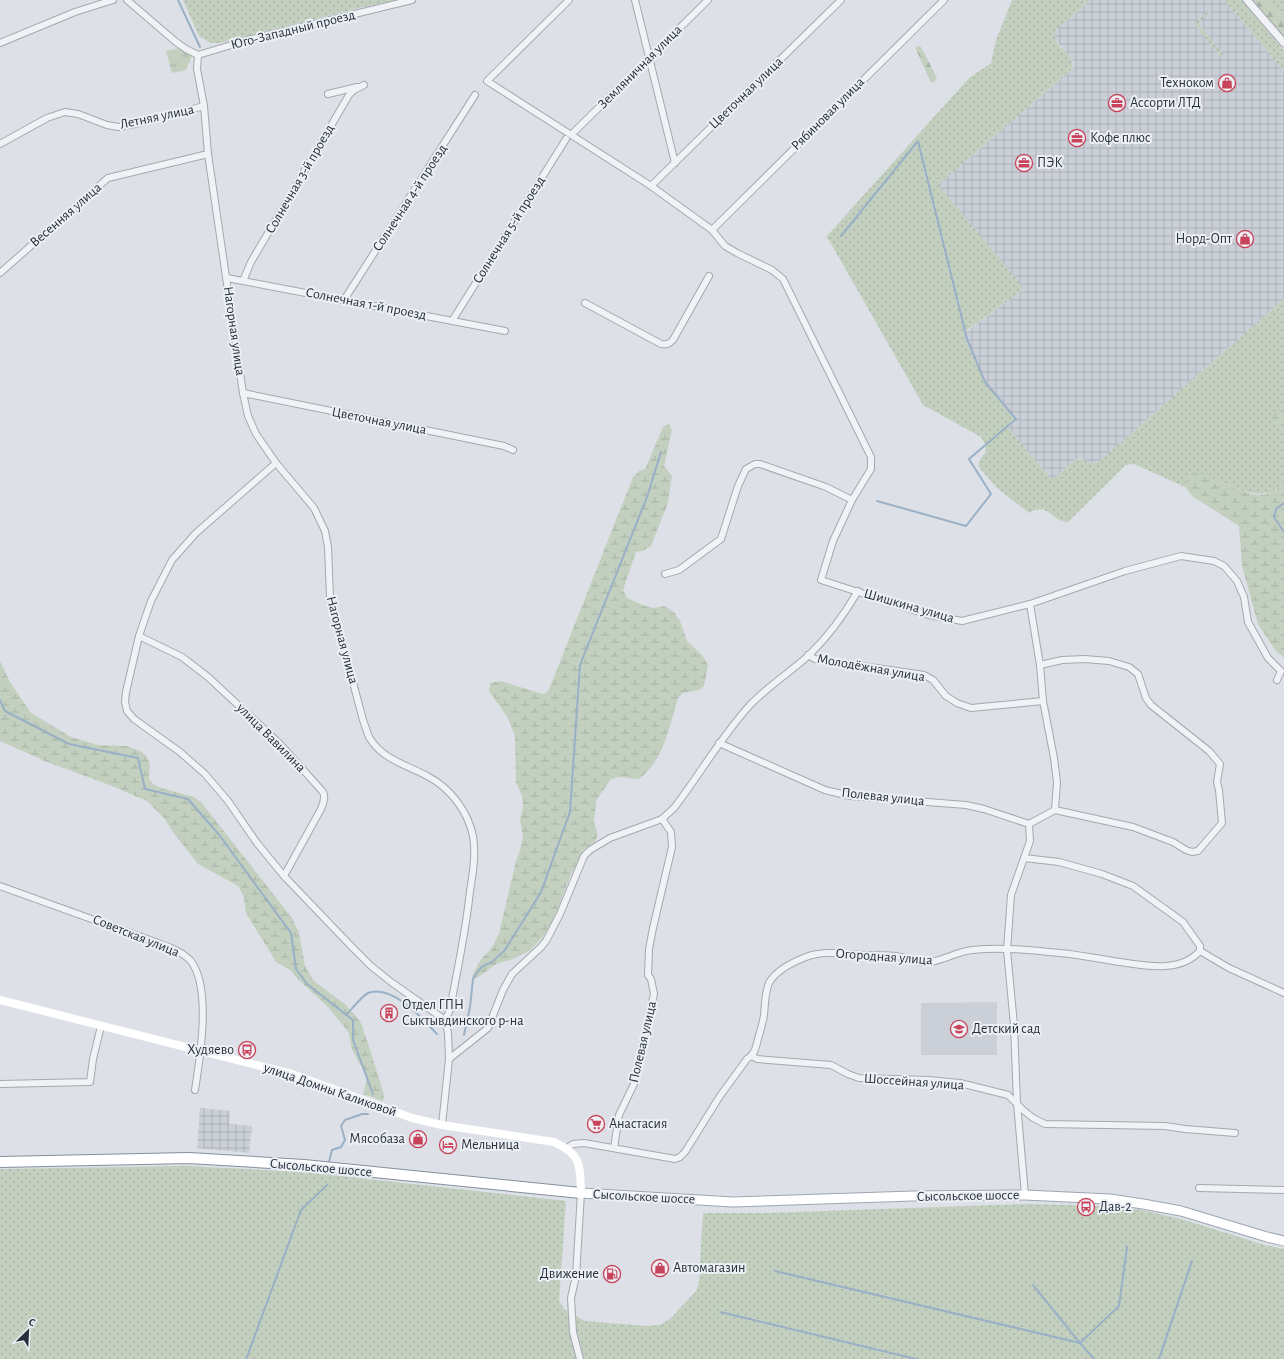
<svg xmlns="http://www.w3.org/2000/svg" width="1284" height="1359" font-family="'Alegreya Sans',sans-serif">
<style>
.built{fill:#cbd0d8}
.industrial{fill:url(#industrial-grid)}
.grass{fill:url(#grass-dots)}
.forest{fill:url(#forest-firs)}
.wetland{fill:url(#wetland-marsh)}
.park{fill:url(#park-tufts)}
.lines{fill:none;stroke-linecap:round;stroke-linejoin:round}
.stream{stroke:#99b0c6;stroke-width:2}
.minor-casing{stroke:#a3a8b1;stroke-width:8}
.tertiary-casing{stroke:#a3a8b1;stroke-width:9}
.primary-casing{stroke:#9da6b2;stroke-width:11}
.trunk-casing{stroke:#858f9d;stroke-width:12}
.minor{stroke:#f0f2f5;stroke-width:6}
.tertiary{stroke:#f0f2f5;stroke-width:7}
.secondary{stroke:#fff;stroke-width:8}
.primary{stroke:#fff;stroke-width:9}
.trunk{stroke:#fff;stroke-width:10}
.labels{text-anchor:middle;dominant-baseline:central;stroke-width:4;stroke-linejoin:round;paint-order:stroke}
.street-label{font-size:14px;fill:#272f3d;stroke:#ecf0f4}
.poi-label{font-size:14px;fill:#272f3d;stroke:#ecf0f4;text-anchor:start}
</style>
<defs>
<pattern id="industrial-grid" width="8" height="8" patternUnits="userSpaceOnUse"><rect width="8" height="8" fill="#cbd0d8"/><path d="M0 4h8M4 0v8" fill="none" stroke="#aeb3ba"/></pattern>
<pattern id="grass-dots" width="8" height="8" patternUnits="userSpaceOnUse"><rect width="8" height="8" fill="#c3d0bf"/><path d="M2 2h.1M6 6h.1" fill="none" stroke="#a8b3a5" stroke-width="1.8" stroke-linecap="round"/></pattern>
<pattern id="forest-firs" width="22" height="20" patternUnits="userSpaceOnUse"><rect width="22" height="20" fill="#c3d0bf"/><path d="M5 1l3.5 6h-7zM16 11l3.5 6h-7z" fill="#a8b3a5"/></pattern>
<pattern id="wetland-marsh" width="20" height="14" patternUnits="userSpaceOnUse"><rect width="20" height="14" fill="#c3d0bf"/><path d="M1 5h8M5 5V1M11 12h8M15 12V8" fill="none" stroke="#a8b3a5"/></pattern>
<pattern id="park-tufts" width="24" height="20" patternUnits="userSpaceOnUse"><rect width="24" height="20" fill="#c3d0bf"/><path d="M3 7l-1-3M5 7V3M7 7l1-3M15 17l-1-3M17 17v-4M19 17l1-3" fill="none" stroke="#a8b3a5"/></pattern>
</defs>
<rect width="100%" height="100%" fill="#dde1e7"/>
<polygon class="built" points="997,1002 997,1055 921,1055 921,1003"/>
<g class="industrial">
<polygon points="1091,0 1224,0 1284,71 1284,299 1100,461 1090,464 1080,458 1076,459 1053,479 1051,479 1008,428 1015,421 1015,417 984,380 964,338 964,335 966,332 1021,291 939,186 939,184 1071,70 1074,67 1074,62 1056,40 1054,36 1055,32 1057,29"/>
<polygon points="200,1108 230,1111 229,1124 252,1126 249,1153 197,1148"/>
</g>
<g class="grass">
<polygon points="183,0 397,0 355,9 220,43 211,43 199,36"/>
<path d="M1012,0H1091L1057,29C1046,45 1082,56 1071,70L939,184V186L1022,286L1021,291L966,331L964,335V338L984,380L1015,417V420L1008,428L1051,479H1053L1076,459C1087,458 1087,467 1100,461L1284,299V408H1278L1274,424L1284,429V479L1279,486L1271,493L1259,494L1243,491L1205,475L1187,479L1185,487L1134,464L1126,465L1068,522C1051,522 1049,501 1029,513L997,488L979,467C977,460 983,457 986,451L985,444L981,437L923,405L830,242L826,237L969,78L991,63L996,40Z"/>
<polygon points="1224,0 1242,0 1284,51 1284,71"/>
<polygon points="1268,0 1284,0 1284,20"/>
<polygon points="1209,11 1211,11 1198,23 1224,55 1220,56 1195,25 1196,22"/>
<polygon points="186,1166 304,1172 566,1201 559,1301 564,1309 585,1321 646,1326 660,1325 670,1319 697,1290 699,1280 703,1213 766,1213 1027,1204 1109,1206 1142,1210 1181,1219 1265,1245 1284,1249 1284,1359 0,1359 0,1169"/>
</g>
<g class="forest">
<polygon points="1252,0 1268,0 1284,20 1284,38"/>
<polygon points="919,46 921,47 937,78 933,83 930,81 916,49 916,47"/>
</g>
<g class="wetland">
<polygon points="1278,408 1284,408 1284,429 1274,424 1271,414"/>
<path d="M669,424L672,430L664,466L672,476L668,503L651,546L645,550L636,552L623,590L627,598L645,606L654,608L664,606L674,612L680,621L687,641L701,654L708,665L704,686L699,690L683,693L678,698C669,727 664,760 639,779L619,777L611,779L596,801L594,822L598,836L594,843L583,850L569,879L554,919L542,938L529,951L513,959L496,964L480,976L473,979L472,976L481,959L491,949L499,934L516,861L520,850L523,837L520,820L523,807L522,796L516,783L515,736L508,718L489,691L490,684L494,682L501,681L543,694L548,692L633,477L639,471L645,469L663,427Z"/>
<path d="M1193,473C1197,474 1202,474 1206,475C1223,481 1253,501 1271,493C1277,490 1281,484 1284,479V658L1275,650L1258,624L1242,566L1239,526L1192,496L1185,487L1187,479Z"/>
<polygon points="0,661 10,682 31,713 71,737 98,745 127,746 142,752 147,757 150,764 149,779 153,784 161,788 194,797 201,802 292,918 299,933 305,966 314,981 346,1005 360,1021 369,1046 384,1095 383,1101 363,1094 366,1083 366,1075 352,1050 349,1034 346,1029 328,1007 298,979 290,970 276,962 246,913 244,897 238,886 198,864 173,832 164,818 147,801 112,786 47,762 0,741"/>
</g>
<polygon class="park" points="179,48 192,56 186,70 172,73 166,51"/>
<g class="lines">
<g class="stream">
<polyline points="178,0 200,47"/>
<polyline points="841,236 918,141 967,339 985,382 1016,419 969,459 991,494 966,526 877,501"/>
<polyline points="1284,503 1276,509 1274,517 1284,532"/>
<polyline points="0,700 5,711 69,744 138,758 145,789 188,799 220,836 291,933 296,969 307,984 353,1020 353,1040 373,1094"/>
<path d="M346,1015C352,1009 362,996 368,993C392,984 422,1018 437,1034"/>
<polyline points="464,1035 470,1007 473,979 478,971 483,966 492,962 505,950 541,892 570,812 580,665 647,497 661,452"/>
<polyline points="329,1162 332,1150 341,1147 345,1140 341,1126 345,1120 362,1114 368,1114"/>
<polyline points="775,1271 1080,1343 1094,1359"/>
<polyline points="1033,1285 1080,1343 1119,1306 1127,1247"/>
<polyline points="720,1312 916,1359"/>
<polyline points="246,1359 247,1357 301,1210 328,1184"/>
<polyline points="1159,1359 1192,1261"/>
</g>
<g class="minor-casing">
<g id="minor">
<polyline points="127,0 176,42 186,49 198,55"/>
<polyline points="569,0 487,81 651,186 712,230 725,246 737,253 772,270 783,279 871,457 871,469 852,500 833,541 821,580 929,615 962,621 1030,604 1125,571 1181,556 1214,561 1224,566 1237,581 1244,597 1248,622 1268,658 1281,671 1277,680"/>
<polyline points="635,0 675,163"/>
<polyline points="0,43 75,12 113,0"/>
<path d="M198,55L197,69L204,106L208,154L243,393L248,416L256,434L276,463L314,508L325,531L328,547L330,596L363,720C365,726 367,732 369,737C382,760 408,765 429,777C451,789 468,812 473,836C476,854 473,873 470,891C466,931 457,971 450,1010L445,1020L448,1033L449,1059L442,1125"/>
<polyline points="198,55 248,40 412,0"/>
<polyline points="328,94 357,87"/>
<polyline points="572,134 708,0"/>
<polyline points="0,144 47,118 65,112 78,114 107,125 118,127 136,124 204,106"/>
<polyline points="651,186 841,0"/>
<polyline points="712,230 944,0"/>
<polyline points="0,273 108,178 208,154"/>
<polyline points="227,278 505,331"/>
<polyline points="243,281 251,262 349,95 354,90 364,85"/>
<polyline points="344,300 475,95"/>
<path d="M585,303L661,344C667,345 669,344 673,340L709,276"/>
<polyline points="452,321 566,139"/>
<polyline points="243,393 504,446 513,450"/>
<polyline points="276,463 196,533 172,560 151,601 139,636 126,692 125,702 127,711 134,719 180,752 205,774 228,801 257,843 284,876 351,946 371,966 391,982 445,1020"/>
<polyline points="665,574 679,570 721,539 738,486 746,469 755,464 760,464 826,487 852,500"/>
<path d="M139,636L182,657L208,677L280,744L323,792C326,798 323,803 321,809L284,876"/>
<polyline points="808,655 815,659 924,675 933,680 946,696 957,703 971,708 1043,701"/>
<polyline points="1040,665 1062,660 1085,659 1109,661 1129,667 1138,674 1146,698 1151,705 1209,751 1220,764 1217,782 1219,790 1222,823 1198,851 1192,852 1186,850 1173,842 1133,827 1055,810"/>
<polyline points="719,743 825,790 850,796 966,805 984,809 1029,824"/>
<polyline points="1029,824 1055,810 1057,782 1054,758 1043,701 1040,665 1030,604"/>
<polyline points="1024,858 1059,862 1102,874 1133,886 1183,922 1200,946 1200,951"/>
<path d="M0,886L158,943C169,947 181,951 190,960C212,986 200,1058 195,1090"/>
<polyline points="752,1056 757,1059 831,1065 848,1074 859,1078 928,1080 960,1083 1008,1095 1023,1110 1033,1118 1045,1124 1165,1126 1185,1129 1235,1133"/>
<path d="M449,1059L488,1028L503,990L512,974L541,947L546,941L560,914L584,856L590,850L610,838L662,819L674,808C700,774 721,737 750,705C767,687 789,673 808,656C828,637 844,615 858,591"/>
<polyline points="0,1084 90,1082 93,1059 101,1026"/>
<path d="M567,1148L573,1144L584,1143L675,1159L680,1157L685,1152L720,1096L747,1059C755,1054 756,1047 758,1039C760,1031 763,1023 764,1015C765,1005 765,992 769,983C776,970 793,962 806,957C823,950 845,954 863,955C874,955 885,955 896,956C904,957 912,961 920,962C939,964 954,952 972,950C1001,947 1031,950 1060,953C1080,955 1100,959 1120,962C1146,966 1180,973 1200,951L1229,968L1284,993"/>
<polyline points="614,1148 619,1115 634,1084 654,994 651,979 648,975 649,949 653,928 672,847 671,832 662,819"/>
<polyline points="1199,1188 1284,1190"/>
<polyline points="1025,1195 1017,1103 1014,1025 1007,950 1011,895 1030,841 1029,824"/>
<polyline points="580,1359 573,1332 571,1298 576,1276 581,1193"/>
</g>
</g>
<g class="tertiary-casing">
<polyline id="tertiary" points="1247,0 1284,43"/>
</g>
<g class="primary-casing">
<polyline id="primary" points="581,1193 733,1202 913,1196 1025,1195 1110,1199 1143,1204 1181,1211 1267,1237 1284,1241"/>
</g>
<g class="trunk-casing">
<polyline id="trunk" points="0,1162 189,1158 304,1165 581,1193"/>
</g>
<use href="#minor" class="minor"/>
<use href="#tertiary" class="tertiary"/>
<path class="secondary" d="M0,1000L292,1074L412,1118L442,1125L554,1142C582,1155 580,1165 581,1193"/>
<use href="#primary" class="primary"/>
<use href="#trunk" class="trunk"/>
</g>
<defs>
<g id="shop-ring" transform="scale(0.9)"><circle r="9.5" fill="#ecf0f4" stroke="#c9445b" stroke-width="1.5"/><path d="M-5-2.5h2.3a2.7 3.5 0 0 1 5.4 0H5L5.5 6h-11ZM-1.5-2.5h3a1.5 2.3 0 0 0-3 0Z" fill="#c9445b"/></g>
<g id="office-ring" transform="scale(0.9)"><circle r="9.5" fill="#ecf0f4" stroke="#c9445b" stroke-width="1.5"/><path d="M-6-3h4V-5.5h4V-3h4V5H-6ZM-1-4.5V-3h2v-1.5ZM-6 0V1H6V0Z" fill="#c9445b"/></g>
<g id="building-ring" transform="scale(0.9)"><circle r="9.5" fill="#ecf0f4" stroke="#c9445b" stroke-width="1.5"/><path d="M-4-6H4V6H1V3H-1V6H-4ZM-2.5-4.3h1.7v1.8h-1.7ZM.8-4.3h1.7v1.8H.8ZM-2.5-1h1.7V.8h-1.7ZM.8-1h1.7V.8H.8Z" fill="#c9445b"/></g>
<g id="school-ring" transform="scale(0.9)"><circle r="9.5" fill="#ecf0f4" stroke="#c9445b" stroke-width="1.5"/><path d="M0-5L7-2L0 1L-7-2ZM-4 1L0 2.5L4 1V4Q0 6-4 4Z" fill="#c9445b"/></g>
<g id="bus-ring" transform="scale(0.9)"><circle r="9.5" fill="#ecf0f4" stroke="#c9445b" stroke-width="1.5"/><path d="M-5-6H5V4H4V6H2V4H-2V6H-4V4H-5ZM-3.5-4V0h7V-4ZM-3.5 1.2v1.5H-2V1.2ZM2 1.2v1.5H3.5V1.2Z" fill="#c9445b"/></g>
<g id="supermarket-ring" transform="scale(0.9)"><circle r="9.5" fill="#ecf0f4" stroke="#c9445b" stroke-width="1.5"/><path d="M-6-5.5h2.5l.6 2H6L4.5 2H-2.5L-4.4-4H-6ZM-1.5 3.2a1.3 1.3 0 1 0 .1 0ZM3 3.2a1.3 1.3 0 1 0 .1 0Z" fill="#c9445b"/></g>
<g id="hotel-ring" transform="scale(0.9)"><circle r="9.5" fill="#ecf0f4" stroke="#c9445b" stroke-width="1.5"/><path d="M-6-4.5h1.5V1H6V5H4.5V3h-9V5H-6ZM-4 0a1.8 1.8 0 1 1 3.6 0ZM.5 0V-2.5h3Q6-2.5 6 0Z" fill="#c9445b"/></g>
<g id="fuel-ring" transform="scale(0.9)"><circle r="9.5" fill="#ecf0f4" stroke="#c9445b" stroke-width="1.5"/><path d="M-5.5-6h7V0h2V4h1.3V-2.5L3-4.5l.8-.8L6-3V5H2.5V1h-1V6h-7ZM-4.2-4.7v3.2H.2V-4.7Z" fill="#c9445b"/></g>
</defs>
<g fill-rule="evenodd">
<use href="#shop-ring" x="1227" y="83"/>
<use href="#office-ring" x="1117" y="103"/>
<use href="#office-ring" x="1077" y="138"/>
<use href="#office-ring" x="1024" y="163"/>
<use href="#shop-ring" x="1245" y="239"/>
<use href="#building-ring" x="389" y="1013"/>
<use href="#school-ring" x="959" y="1029"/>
<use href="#bus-ring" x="247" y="1050"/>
<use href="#supermarket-ring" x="596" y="1124"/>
<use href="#shop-ring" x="418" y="1139"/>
<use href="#hotel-ring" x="448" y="1145"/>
<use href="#bus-ring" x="1086" y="1207"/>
<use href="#shop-ring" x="660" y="1268"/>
<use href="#fuel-ring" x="612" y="1274"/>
</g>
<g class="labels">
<g class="street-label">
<text transform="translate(293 30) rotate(-14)">Юго-Западный проезд</text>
<text transform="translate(640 67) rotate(-45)">Земляничная улица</text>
<text transform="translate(746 93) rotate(-44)">Цветочная улица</text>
<text transform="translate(828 114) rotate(-45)">Рябиновая улица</text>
<text transform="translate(157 117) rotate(-12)">Летняя улица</text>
<text transform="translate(300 179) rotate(-60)">Солнечная 3-й проезд</text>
<text transform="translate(410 198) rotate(-57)">Солнечная 4-й проезд</text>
<text transform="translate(66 215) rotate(-41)">Весенняя улица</text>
<text transform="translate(509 230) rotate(-58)">Солнечная 5-й проезд</text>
<text transform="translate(366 304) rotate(11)">Солнечная 1-й проезд</text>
<text transform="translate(234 331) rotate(82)">Нагорная улица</text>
<text transform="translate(379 421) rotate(11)">Цветочная улица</text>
<text transform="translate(909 606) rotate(16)">Шишкина улица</text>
<text transform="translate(342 640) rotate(75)">Нагорная улица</text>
<text transform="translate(871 668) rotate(10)">Молодёжная улица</text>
<text transform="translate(271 738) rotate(45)">улица Вавилина</text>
<text transform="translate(883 797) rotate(6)">Полевая улица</text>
<text transform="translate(136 936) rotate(22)">Советская улица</text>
<text transform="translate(884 957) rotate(4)">Огородная улица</text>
<text transform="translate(643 1042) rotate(-77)">Полевая улица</text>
<text transform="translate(914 1082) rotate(4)">Шоссейная улица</text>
<text transform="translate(330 1090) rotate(19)">улица Домны Каликовой</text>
<text transform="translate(321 1168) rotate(5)">Сысольское шоссе</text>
<text transform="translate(968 1196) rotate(-1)">Сысольское шоссе</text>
<text transform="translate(644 1197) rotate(3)">Сысольское шоссе</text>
</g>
<g class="poi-label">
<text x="1214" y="83" text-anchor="end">Техноком</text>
<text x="1130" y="103">Ассорти ЛТД</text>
<text x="1090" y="138">Кофе плюс</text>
<text x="1037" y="163">ПЭК</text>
<text x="1232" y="239" text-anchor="end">Норд-Опт</text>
<text x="402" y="1005">Отдел ГПН<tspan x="402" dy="16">Сыктывдинского р-на</tspan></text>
<text x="972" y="1029">Детский сад</text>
<text x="234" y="1050" text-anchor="end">Худяево</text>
<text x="609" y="1124">Анастасия</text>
<text x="405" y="1139" text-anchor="end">Мясобаза</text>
<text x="461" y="1145">Мельница</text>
<text x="1099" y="1207">Дав-2</text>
<text x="673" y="1268">Автомагазин</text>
<text x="599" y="1274" text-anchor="end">Движение</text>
</g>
</g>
<g transform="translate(28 1331) rotate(24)" stroke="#ecf0f4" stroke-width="3" paint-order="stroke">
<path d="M0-3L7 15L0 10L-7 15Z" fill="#272f3d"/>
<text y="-6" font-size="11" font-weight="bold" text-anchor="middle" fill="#272f3d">С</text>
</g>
</svg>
